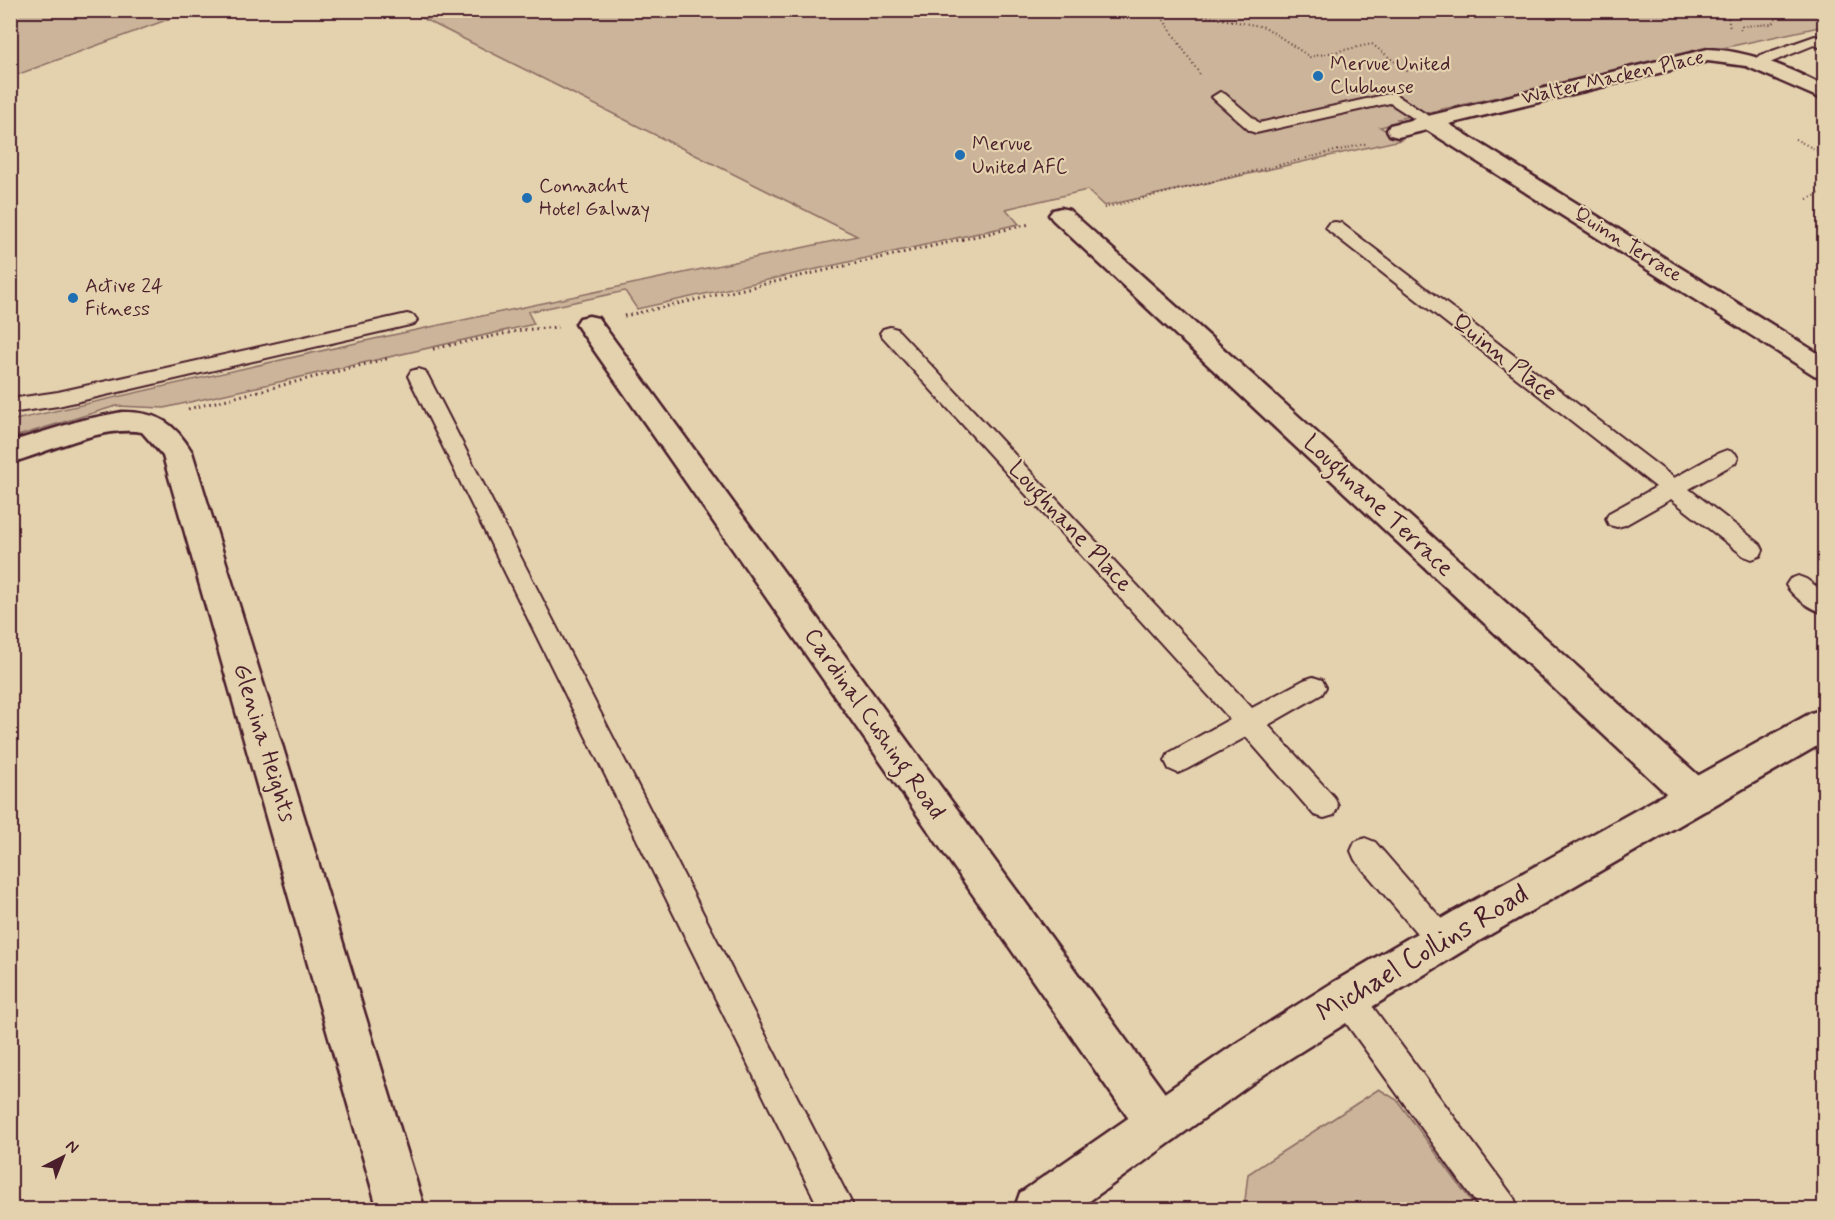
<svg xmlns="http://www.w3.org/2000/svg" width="1835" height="1220" font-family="Mynerve,sans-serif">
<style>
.green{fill:#cbb499;stroke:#8a6a62;stroke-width:1.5}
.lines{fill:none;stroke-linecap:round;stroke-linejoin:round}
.lane-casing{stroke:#4a1f2b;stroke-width:4}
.street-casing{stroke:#4a1f2b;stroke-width:5}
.secondary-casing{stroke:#4a1f2b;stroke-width:5}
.path-far1{stroke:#4a1f2b;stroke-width:2;stroke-dasharray:1 3;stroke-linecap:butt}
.path{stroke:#4a1f2b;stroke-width:3;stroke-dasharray:1.5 4;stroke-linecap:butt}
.lane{fill:#e4d2af;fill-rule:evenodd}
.street{fill:#e4d2af;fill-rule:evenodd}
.secondary{fill:#e4d2af;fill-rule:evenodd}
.poi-dot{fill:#1f6fb2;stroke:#e4d2af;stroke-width:2}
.labels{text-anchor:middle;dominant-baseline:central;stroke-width:4.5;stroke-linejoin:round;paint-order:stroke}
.far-poi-label{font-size:20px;fill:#4a1f2b;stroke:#e4d2af;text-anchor:start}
.far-street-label{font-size:20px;fill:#4a1f2b;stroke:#e4d2af}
.street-label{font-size:24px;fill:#4a1f2b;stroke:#e4d2af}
.near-street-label{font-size:28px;fill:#4a1f2b;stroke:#e4d2af}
</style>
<rect width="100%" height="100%" fill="#e4d2af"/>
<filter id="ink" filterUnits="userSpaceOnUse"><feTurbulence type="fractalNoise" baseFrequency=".0167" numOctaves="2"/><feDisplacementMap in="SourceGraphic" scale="12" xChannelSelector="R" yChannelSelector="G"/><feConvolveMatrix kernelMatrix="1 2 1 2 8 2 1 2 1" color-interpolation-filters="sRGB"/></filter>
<g filter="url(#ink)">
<g class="green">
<polygon points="11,10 191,10 191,11 11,77"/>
<polygon points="408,11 1824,11 1824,26 1397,119 1402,122 1380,127 1401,140 1104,206 1087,190 1006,209 1019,224 637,309 625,291 528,312 534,324 164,408 116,406 11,438 10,421 374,339 857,236"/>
<polygon points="1379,1089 1397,1100 1477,1209 1244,1209 1248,1174"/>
</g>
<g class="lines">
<g class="lane-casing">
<g id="lane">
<polygon points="1815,36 1824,39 1824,49 1814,45 1757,68 1750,64 1761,55"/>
<polygon points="1220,92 1225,94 1259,123 1393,93 1438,122 1430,127 1424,125 1390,103 1256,133 1250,131 1215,100 1212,97"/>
<polygon points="1335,222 1341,223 1674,478 1719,453 1727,450 1735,453 1738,458 1735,463 1689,489 1760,544 1763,550 1760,556 1752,559 1744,556 1671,499 1625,525 1617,527 1609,525 1606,519 1609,513 1656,487 1329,231 1326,227 1329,223"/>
<polygon points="407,314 414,316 417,320 414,324 58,406 10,413 10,399 58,392"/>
<polygon points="890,327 897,329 1252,708 1304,680 1313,677 1322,680 1326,687 1322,694 1268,725 1334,797 1338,806 1334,815 1324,818 1314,815 1246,737 1187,769 1178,773 1169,769 1165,761 1169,753 1230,719 883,337 880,333 883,329"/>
<polygon points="418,369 425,371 428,376 855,1210 820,1210 408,376 411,371"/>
<path d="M1798,576L1806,579L1824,592V613C1811,610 1793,597 1786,585L1790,579Z"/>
<polygon points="1365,838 1375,842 1452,931 1457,941 1452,951 1442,955 1432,951 1355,860 1351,851 1355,842"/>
<polygon points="1347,983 1358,987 1514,1198 1519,1210 1481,1210 1336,1009 1332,998 1336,987"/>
</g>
</g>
<g class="street-casing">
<g id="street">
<path d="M1708,49C1750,51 1787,67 1824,86V100L1746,66L1708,61L1449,124L1824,357V378L1814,375L1427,130L1398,137L1390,135L1387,130L1390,125Z"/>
<polygon points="1061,208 1069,210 1709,785 1715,797 1709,809 1696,814 1683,809 1053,220 1049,215 1053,210"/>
<polygon points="589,316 598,318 1175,1107 1181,1123 1175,1139 1159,1145 1143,1139 580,330 576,324 580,318"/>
<path d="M122,412C157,412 174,422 192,452L425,1210H378L163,456L142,432C101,425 50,452 10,463V442L82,420Z"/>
</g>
</g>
<g class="secondary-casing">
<polygon id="secondary" points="1824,709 1824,742 1479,941 1362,1013 1265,1074 1077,1210 1014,1210 1020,1193 1235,1044 1332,983 1451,913 1811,713"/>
</g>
<g class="path-far1">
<polyline points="1157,10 1201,76"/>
<polyline points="1172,10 1265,27 1310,57 1372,44 1408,72"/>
<polyline points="1727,10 1730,29"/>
<polyline points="1740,30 1742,26 1772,24 1783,10"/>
<polyline points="1795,139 1824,154"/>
<polyline points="1807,199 1824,192"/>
<polyline points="1104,208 1368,143"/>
</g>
<g class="path">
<polyline points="624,316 1030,224"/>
<polyline points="433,349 522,330 558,327"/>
<polyline points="188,409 390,358"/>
</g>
<use href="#lane" class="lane"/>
<use href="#street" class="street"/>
<use href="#secondary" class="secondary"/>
</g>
</g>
<g class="poi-dot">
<circle cx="1318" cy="76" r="6"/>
<circle cx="960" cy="155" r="6"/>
<circle cx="527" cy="198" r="6"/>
<circle cx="73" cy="298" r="6"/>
</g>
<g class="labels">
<g class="far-poi-label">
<text x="1330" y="64">Mervue United<tspan x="1330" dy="23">Clubhouse</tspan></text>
<text x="972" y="144">Mervue<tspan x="972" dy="23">United AFC</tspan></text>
<text x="539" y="186">Connacht<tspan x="539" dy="23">Hotel Galway</tspan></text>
<text x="85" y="286">Active 24<tspan x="85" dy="23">Fitness</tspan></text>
</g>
<g class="far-street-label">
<text transform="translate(1613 78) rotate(-13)">Walter Macken Place</text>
<text transform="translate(1628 245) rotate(32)">Quinn Terrace</text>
</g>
<g class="street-label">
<text transform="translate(1504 358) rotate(38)">Quinn Place</text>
<text transform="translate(1378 506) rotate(43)">Loughnane Terrace</text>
<text transform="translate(1070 527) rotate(47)">Loughnane Place</text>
<text transform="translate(874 724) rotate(55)">Cardinal Cushing Road</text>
<text transform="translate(264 743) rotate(73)">Glenina Heights</text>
</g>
<g class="near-street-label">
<text transform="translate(1423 954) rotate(-31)">Michael Collins Road</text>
</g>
</g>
<rect width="1835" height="1220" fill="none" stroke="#e4d2af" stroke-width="36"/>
<rect x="18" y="18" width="1799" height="1184" fill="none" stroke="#4a1f2b" stroke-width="2" filter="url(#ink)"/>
<g transform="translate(63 1157) rotate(42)" stroke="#e4d2af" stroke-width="4.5" paint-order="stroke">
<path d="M0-4.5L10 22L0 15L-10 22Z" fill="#4a1f2b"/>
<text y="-9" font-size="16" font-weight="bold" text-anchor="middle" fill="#4a1f2b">N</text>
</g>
</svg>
